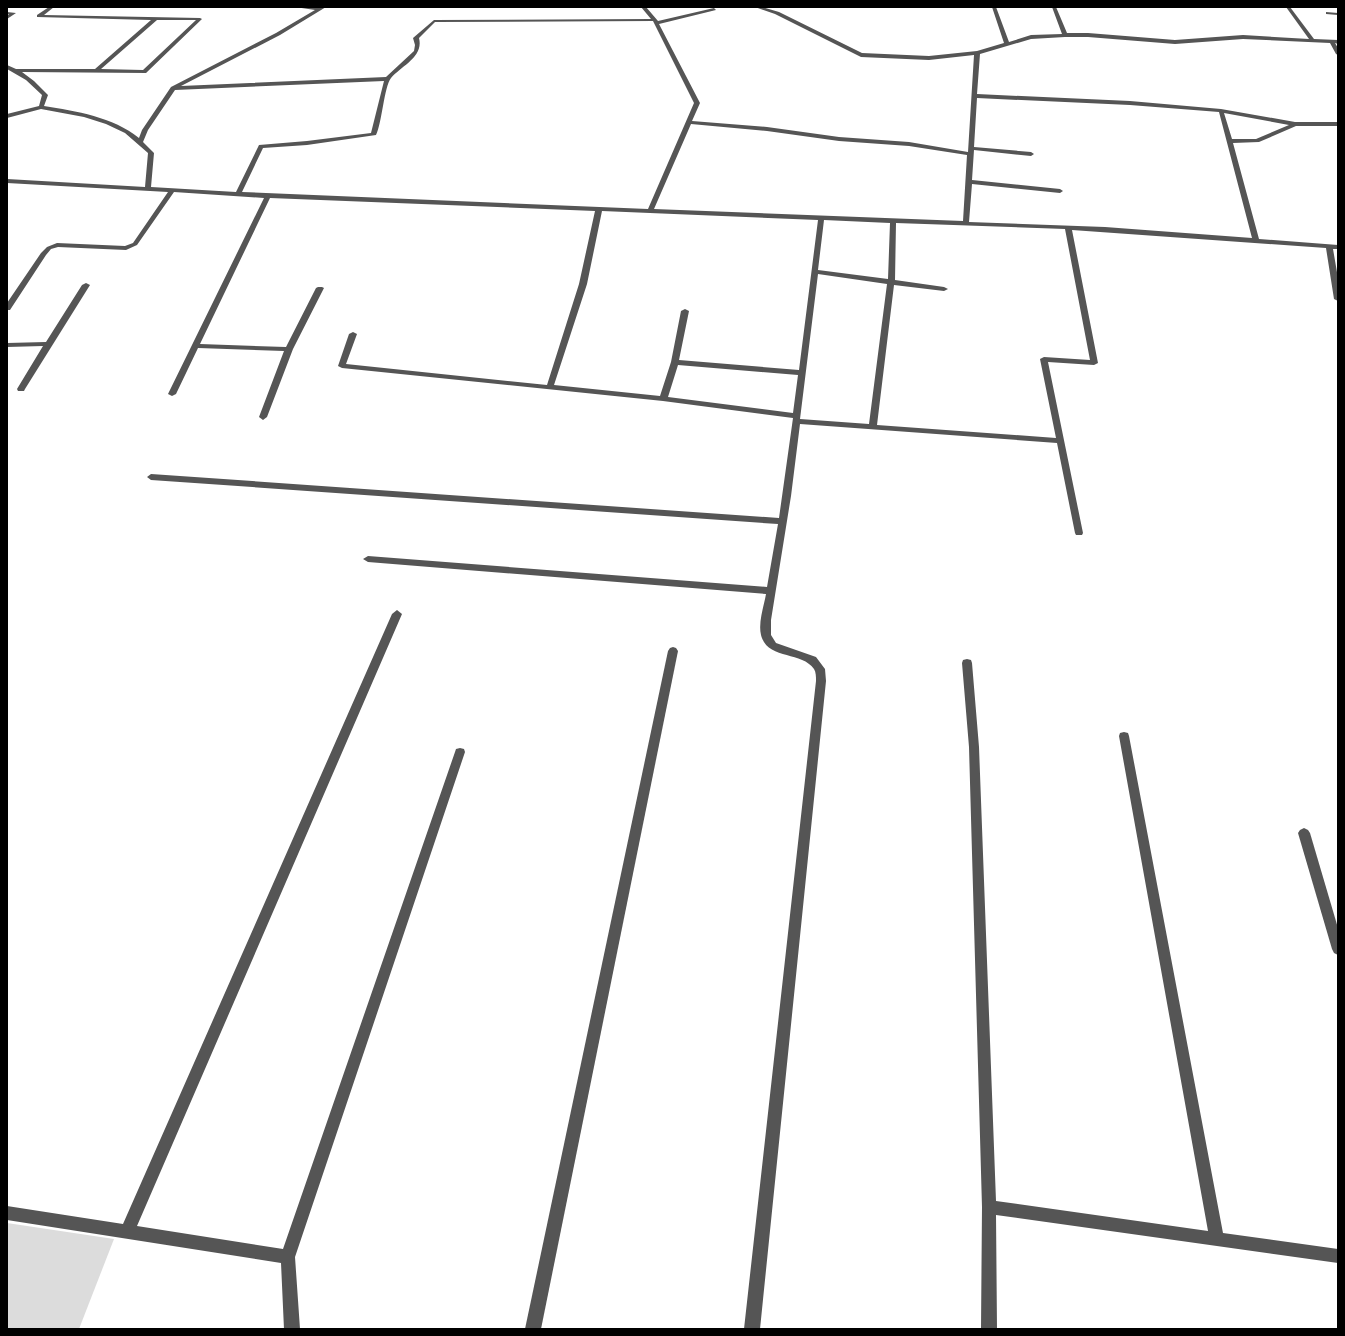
<svg xmlns="http://www.w3.org/2000/svg" width="1345" height="1336" font-family="Jost,sans-serif">
<style>
.green{fill:#dcdcdc}
.lines{fill:none;stroke-linecap:round;stroke-linejoin:round}
.minor{fill:#555;fill-rule:evenodd}
</style>
<rect width="100%" height="100%" fill="#fff"/>
<polygon class="green" points="7,1223 114,1239 79,1329 7,1329"/>
<g class="lines">
<g class="minor">
<path d="M49,7H54L44,15L200,18L202,19L146,73L22,72L34,81L48,95L44,106C76,111 113,117 139,138L142,130L171,87L276,33L315,10L295,7H326L280,35L181,86L386,77L414,51L415,45L413,38L434,20L651,19L641,7H646L658,21L714,8L716,10L659,24L700,103L692,121L767,127L839,137L909,142L968,152L974,55L929,60L861,57L775,14L755,7H762L779,12L862,53L929,56L977,51L1004,43L992,7H996L1009,42L1031,35L1062,34L1052,7H1056L1067,33H1088L1175,40L1243,35L1309,39L1286,7H1290L1314,39L1338,40V44L1335,43L1338,48V55L1336,54L1330,43L1243,39L1175,44L1088,37H1065L1031,39L980,54L977,94L1130,101L1221,109L1295,122H1338V126H1296L1259,142L1233,143L1259,239L1338,245V249H1333L1338,278V301L1334,299L1326,248L1072,230L1098,363L1094,365L1048,362L1083,533L1082,535H1076L1075,533L1057,443L800,424L791,496L771,620V635L776,643L816,657L825,669L826,681L760,1329H744L816,681C816,677 816,672 814,669C802,651 767,660 761,635C758,622 764,606 766,594L368,562L363,559L368,556L767,587L778,524L151,480L147,477L151,474L779,518L793,418L663,401L342,368L338,366L349,334L353,332L357,334L346,364L547,385L579,284L595,211L270,198L200,344L286,347L316,288L318,287H322L324,288L293,349L267,417L263,420L259,417L284,351L198,348L176,394L172,396L168,394L264,198L174,192L137,245L126,250L58,247L51,249L46,255L10,310H7V303L41,253L47,247L57,243L125,246L133,243L168,192L7,183V179L145,187L148,153L125,133L106,124L84,117L41,109L7,118V114L39,106L42,95L26,80L7,69V65L16,69H95L151,20L37,17V15ZM157,20H196L143,70L101,69ZM653,21L694,103L648,209L242,192L263,148L307,145L376,135C382,123 384,87 391,78C401,66 424,57 419,38L435,22ZM384,81L371,133L307,141L259,145L236,192L151,187L154,153L143,142L148,130L175,90ZM977,98L1130,105L1219,112L1252,238L1105,227L969,222L972,184L1060,193L1063,191L1060,189L972,180L974,150L1031,156L1034,154L1031,152L974,147ZM1224,113L1289,125L1256,139H1232ZM691,124L767,131L839,141L909,146L967,155L963,221L654,209ZM602,211L818,220L799,370L679,360L689,311L685,309L681,311L671,362L660,396L554,385L587,284ZM824,220L890,223L888,279L818,270ZM896,223L1065,229L1090,360L1044,357L1040,359L1056,438L877,425L894,285L944,291L948,289L944,287L895,280ZM818,274L887,284L869,424L800,419ZM678,365L798,375L793,413L668,397Z"/>
<polygon points="7,12 16,13 7,19 7,16 9,14 7,14"/>
<polygon points="1326,12 1338,13 1338,15 1326,14"/>
<polygon points="86,283 90,285 25,389 24,391 18,391 17,389 43,346 7,347 7,343 46,342 82,285"/>
<polygon points="397,610 402,614 137,1226 283,1249 455,752 456,749 460,748 464,749 465,752 295,1257 300,1329 284,1329 281,1263 7,1220 7,1206 123,1224 392,614"/>
<polygon points="673,647 676,648 678,651 541,1329 525,1329 668,651 670,648"/>
<polygon points="967,659 971,660 972,663 979,747 996,1201 1208,1231 1119,736 1120,733 1124,732 1128,733 1129,736 1223,1233 1338,1249 1338,1263 996,1215 997,1329 981,1329 982,1207 969,747 962,663 963,660"/>
<polygon points="1304,828 1308,830 1310,833 1338,928 1338,955 1334,953 1332,949 1298,833 1300,830"/>
</g>
</g>
<rect width="1345" height="1336" fill="none" stroke="#000000" stroke-width="16"/>
</svg>
